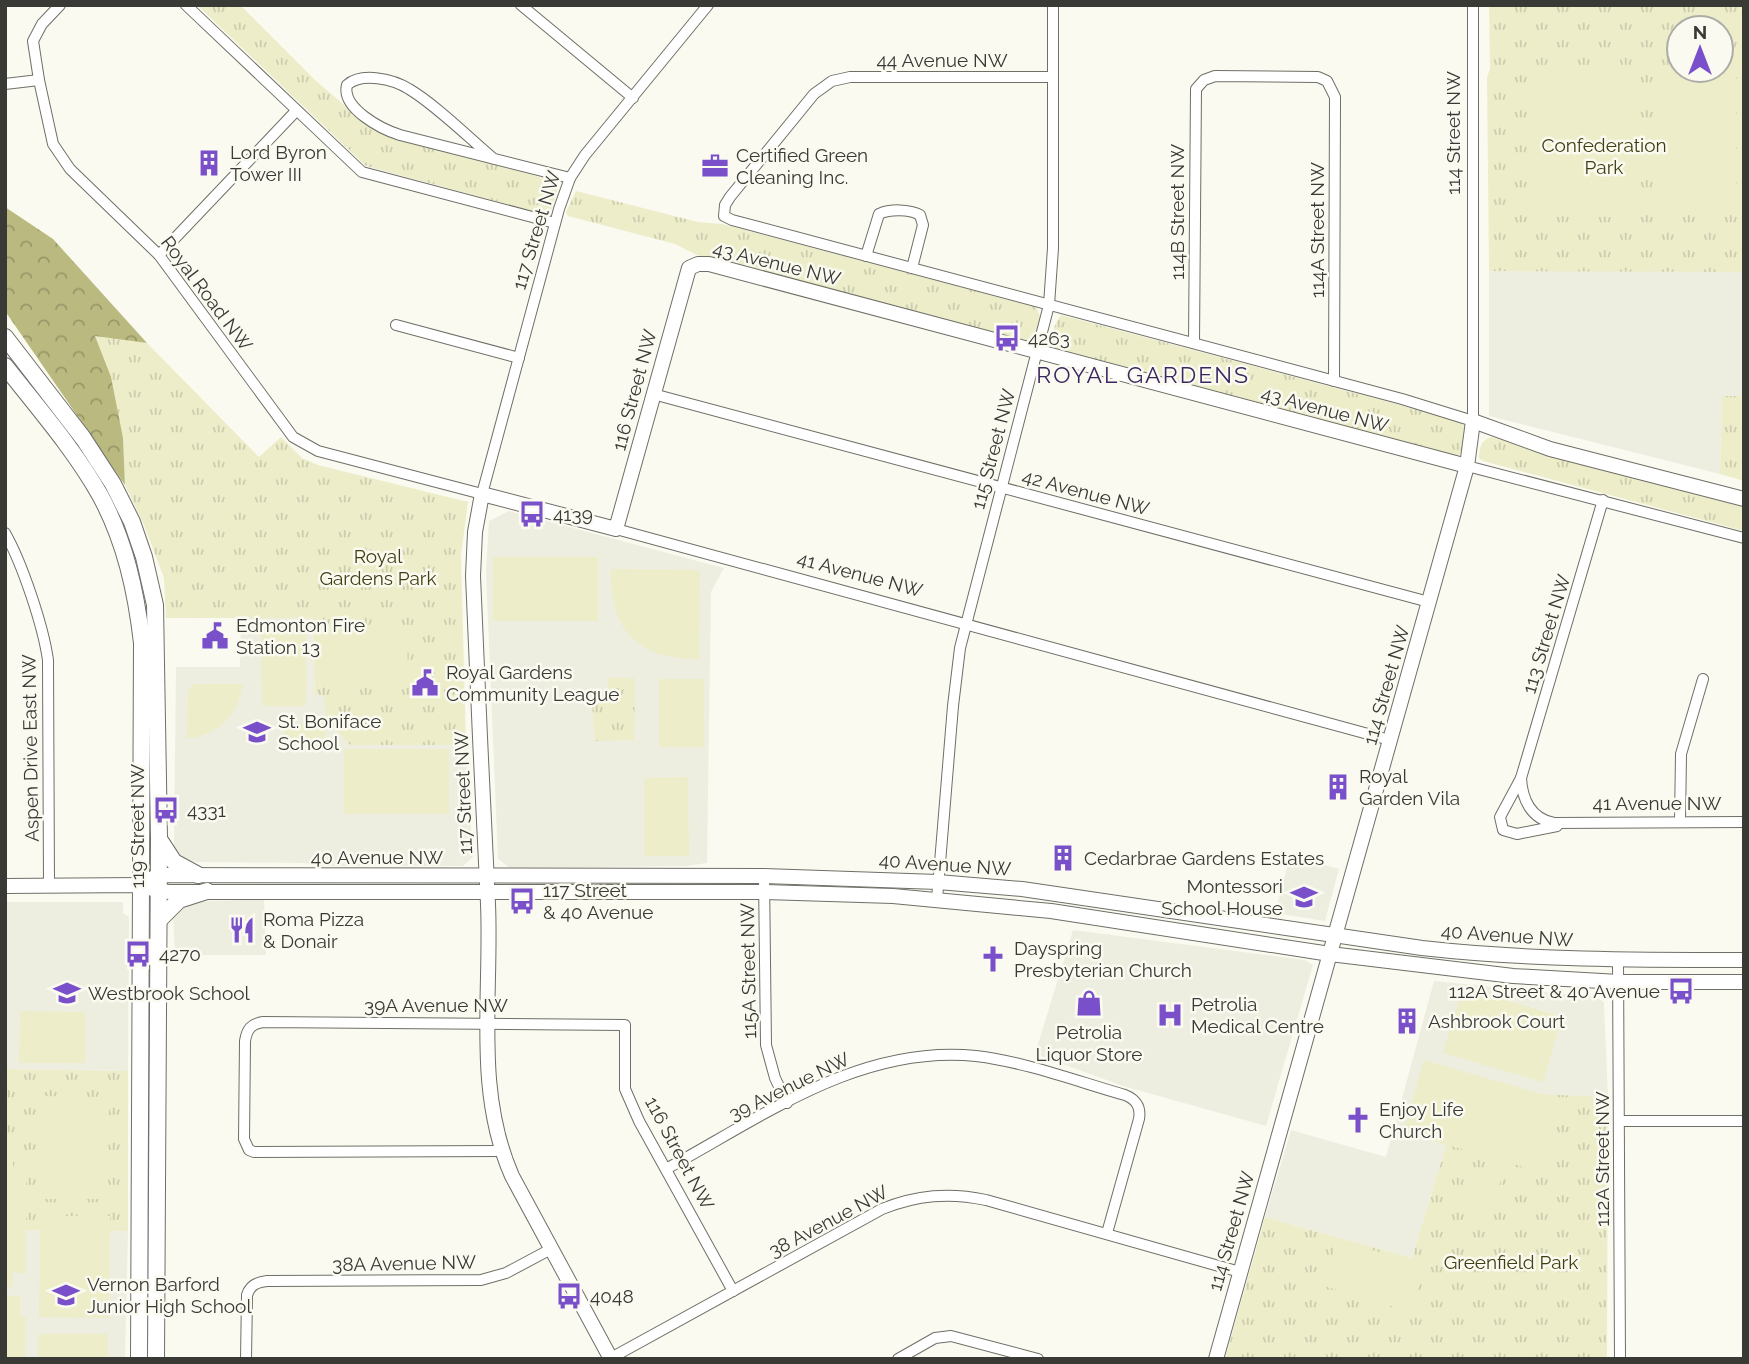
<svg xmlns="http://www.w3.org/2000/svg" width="1749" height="1364" font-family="Raleway,sans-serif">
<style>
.built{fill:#eeeee0}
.grass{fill:url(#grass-tufts);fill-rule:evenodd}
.forest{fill:url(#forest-crowns)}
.pitch{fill:#ededca}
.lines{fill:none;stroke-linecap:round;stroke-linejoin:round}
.minor-casing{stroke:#6f6f68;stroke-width:12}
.tertiary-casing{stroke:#6f6f68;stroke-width:16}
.secondary-casing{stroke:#6f6f68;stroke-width:18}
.minor{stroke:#fff;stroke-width:10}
.tertiary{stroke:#fff;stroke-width:14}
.secondary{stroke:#fff;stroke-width:16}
.labels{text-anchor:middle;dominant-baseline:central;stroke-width:5;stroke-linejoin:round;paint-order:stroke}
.street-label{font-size:19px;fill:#393936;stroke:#fafaf1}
.park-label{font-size:19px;fill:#413f12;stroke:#fafaf1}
.poi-label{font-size:19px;fill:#393936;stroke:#fafaf1;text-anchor:start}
.quarter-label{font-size:23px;letter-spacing:2px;fill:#3a2761;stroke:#fafaf1}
</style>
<defs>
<pattern id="grass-tufts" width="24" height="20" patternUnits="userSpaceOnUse" patternTransform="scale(1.75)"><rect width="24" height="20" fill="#ededca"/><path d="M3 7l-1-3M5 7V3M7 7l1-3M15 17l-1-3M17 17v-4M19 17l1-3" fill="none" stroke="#ccccae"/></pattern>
<pattern id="forest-crowns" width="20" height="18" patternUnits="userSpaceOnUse" patternTransform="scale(1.75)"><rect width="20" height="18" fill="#bab97f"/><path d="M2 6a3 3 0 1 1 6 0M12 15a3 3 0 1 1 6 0" fill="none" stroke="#989769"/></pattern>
</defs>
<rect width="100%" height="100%" fill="#fafaf1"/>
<g class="built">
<polygon points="1656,270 1744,272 1744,396 1722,396 1720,474 1489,416 1489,271"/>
<polygon points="509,511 724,568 711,592 707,863 687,866 510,868 498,859 486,572 489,521"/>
<polygon points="241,617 313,618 315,693 324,695 350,745 466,745 473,857 463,866 315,866 305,863 195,862 183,858 174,846 176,667 240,667"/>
<polygon points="1290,856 1339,869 1325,921 1275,913"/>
<polygon points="264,899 266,955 175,955 173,914 187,902"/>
<polygon points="5,902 123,902 123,913 129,917 128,1071 5,1069"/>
<polygon points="1073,930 1305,960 1313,965 1266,1126 1123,1086 1035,1054"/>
<polygon points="1434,981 1596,997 1604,1002 1608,1097 1463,1092 1412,1258 1265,1217 1291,1130 1386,1157"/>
<polygon points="5,1230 128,1231 125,1359 5,1359"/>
</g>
<g class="grass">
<polygon points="197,5 240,5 315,80 364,122 383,134 554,181 557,191 552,209 543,214 366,166"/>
<path d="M1489,5H1744V272L1489,271L1487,77L1490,69ZM1679,28H1721V70H1679Z"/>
<path d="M576,191L698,222L722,224L1036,307L1040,316C1038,326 1038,340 1028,343L697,255L675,244L568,216L566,212Z"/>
<path d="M1061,315L1460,421L1466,429L1462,452L1457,456L1055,350C1049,339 1054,324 1061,315Z"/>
<polygon points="95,335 147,343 259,457 281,437 302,458 318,465 468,502 461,555 466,745 350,745 327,719 324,696 315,694 313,618 166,618 164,578 144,525 125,485 123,438"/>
<polygon points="1722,396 1744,396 1744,481 1720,474"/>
<path d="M1492,437L1647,482L1744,507V531L1483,461L1479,458C1480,448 1480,440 1492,437Z"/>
<polygon points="608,678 635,678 634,740 595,741 591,692 609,692"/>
<polygon points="314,714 326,726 325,738 289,741 281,726 300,725"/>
<polygon points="5,1069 128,1071 128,1231 5,1230"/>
<polygon points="1463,1091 1608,1097 1607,1359 1225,1359 1265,1217 1412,1258"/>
</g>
<polygon class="forest" points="5,207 53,239 147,343 95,336 111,377 123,438 125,485 5,311"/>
<g class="pitch">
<polygon points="1536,69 1634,70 1634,217 1535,216"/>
<polygon points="1658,70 1736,70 1736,210 1659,211"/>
<rect x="493" y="557" width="105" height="64"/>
<path d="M611,569L700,570L699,659C638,660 609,630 611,569Z"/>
<polygon points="261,627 306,627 306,706 262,706"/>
<polygon points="407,627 408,679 319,679 319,628"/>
<rect x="659" y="679" width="45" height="68"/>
<path d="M194,684H243C238,715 218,736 187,738L188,691Z"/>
<rect x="344" y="749" width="105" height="65"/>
<polygon points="688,777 689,856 644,856 644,778"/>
<polygon points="1463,987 1562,1017 1543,1082 1443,1053"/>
<polygon points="20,1011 85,1012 85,1063 19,1063"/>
<polygon points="1424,1060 1562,1100 1541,1172 1403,1132"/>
<polygon points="40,1096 109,1097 108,1199 39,1199"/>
<polygon points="5,1146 13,1146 13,1179 26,1179 26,1274 13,1272 12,1287 5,1287"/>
<path d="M1468,1167L1502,1177L1490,1213C1465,1206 1460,1192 1468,1167Z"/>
<polygon points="40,1216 110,1216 109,1318 39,1317"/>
<polygon points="1337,1240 1424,1265 1411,1312 1324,1286"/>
<polygon points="5,1296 20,1296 20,1316 26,1317 25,1359 5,1359"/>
<rect x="38" y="1334" width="70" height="25"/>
</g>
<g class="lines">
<g class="minor-casing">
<g id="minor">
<polyline points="60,5 42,24 33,41 39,80 53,144 70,169 159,255 293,437 318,451 482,494 559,209 570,178 585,155 708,5"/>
<polyline points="186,5 362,172 555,223"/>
<polyline points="521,5 633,98"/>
<polyline points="1053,77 850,77 832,81 814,94 730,197 725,205 724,216 732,220 1402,399 1473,421 1473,5"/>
<polyline points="5,84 39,80"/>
<path d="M494,159C469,138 436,105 409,89C393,79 362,72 347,85C341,108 381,129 400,135L570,178"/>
<polyline points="159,255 296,111"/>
<path d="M866,256L879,214C890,209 909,209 920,215L923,225L912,268"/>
<polyline points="396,325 519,358"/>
<polyline points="1194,343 1196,89 1204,80 1215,76 1318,77 1327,81 1335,97 1334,381"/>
<polyline points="653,394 1429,602"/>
<polyline points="1467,466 1744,538"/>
<path d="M1603,500L1521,778C1522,799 1531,819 1554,823L1744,822"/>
<polyline points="616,529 1390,740"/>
<path d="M5,533C22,563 43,625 48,660L49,885"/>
<polyline points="1521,778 1500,817 1503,830 1517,834 1557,826"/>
<polyline points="1680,822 1681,754 1703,679"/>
<polyline points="764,876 766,1045 775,1078 787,1103"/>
<polyline points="937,899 953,706 960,648 1049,305 1053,248 1053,5"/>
<polyline points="1618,960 1620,1359"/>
<polyline points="1619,1121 1744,1121"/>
<path d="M502,1151L254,1152L249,1150L244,1139L245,1041C247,1029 251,1024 263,1022L625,1025V1089L639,1121L733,1291"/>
<path d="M666,1169C762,1117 860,1044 976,1056C1026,1062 1076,1081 1125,1095C1137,1100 1141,1107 1139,1119L1107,1233"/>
<path d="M611,1358L882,1209C917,1195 949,1192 986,1200L1240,1272"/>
<path d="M246,1359L247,1295C250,1285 257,1282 267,1281L481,1280L506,1273L551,1249"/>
<polyline points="898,1359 935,1338 951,1336 1038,1359"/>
</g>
</g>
<g class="tertiary-casing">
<g id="tertiary">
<path d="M151,879L158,875L764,876L938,882L1022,889L1422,948C1529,960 1636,960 1744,960"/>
<polyline points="5,886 141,885 158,891 170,892 765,892 893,896 1051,911 1330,954 1513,976 1619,982 1744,982"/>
<path d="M611,1359L512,1176C474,1090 492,995 488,904C482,795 478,685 473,576L475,532L482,494L616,529L689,268L698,264H709L1467,466"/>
<polyline points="1216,1359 1467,466 1473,421 1550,449 1744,499"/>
</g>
</g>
<g class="secondary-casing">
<g id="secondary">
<polyline points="5,337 83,438 113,484 132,522 144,557 155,605 159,839 156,1359"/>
<path d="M5,366C38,408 74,449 100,495C125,541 136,591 142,643L139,1359"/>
<polyline points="159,839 174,862 198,875"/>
<polyline points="159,920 179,900 207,891"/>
</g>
</g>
<use href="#minor" class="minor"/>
<use href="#tertiary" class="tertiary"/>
<use href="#secondary" class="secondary"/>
</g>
<defs>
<g id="building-bare" transform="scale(2.1)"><path d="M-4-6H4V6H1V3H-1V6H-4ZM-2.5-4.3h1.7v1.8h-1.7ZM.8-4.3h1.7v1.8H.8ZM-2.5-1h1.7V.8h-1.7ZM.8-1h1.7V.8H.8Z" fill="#7950c9" stroke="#fafaf1" stroke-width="2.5" paint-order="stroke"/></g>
<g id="office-bare" transform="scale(2.1)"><path d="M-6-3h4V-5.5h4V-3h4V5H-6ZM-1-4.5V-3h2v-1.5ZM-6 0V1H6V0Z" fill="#7950c9" stroke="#fafaf1" stroke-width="2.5" paint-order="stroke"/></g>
<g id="bus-bare" transform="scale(2.1)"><path d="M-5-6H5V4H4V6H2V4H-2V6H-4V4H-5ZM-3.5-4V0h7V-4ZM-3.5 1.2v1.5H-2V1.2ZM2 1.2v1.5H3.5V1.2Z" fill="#7950c9" stroke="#fafaf1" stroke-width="2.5" paint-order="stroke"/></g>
<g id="civic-bare" transform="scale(2.1)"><path d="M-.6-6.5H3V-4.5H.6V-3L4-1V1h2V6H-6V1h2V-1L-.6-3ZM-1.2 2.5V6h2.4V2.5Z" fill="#7950c9" stroke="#fafaf1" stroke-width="2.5" paint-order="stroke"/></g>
<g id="school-bare" transform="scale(2.1)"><path d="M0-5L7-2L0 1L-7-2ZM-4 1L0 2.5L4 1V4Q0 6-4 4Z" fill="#7950c9" stroke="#fafaf1" stroke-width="2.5" paint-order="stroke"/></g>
<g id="restaurant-bare" transform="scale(2.1)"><path d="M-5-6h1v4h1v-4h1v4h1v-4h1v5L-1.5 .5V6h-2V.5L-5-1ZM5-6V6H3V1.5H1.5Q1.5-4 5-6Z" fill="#7950c9" stroke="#fafaf1" stroke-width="2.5" paint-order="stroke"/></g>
<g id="church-bare" transform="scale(2.1)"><path d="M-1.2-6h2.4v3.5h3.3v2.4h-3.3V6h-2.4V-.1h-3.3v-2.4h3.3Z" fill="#7950c9" stroke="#fafaf1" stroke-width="2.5" paint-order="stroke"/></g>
<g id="shop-bare" transform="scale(2.1)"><path d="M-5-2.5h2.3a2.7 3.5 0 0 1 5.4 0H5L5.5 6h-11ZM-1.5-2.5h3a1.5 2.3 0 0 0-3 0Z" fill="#7950c9" stroke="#fafaf1" stroke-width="2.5" paint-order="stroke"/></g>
<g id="hospital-bare" transform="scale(2.1)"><path d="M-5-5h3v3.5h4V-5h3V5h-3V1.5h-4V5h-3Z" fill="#7950c9" stroke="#fafaf1" stroke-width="2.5" paint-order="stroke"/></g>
</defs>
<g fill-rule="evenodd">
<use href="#building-bare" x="209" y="163"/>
<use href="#office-bare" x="715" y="166"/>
<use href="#bus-bare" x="1007" y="338"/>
<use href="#bus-bare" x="532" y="514"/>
<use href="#civic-bare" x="215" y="636"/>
<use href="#civic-bare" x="425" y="683"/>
<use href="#school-bare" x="257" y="732"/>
<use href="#building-bare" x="1338" y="787"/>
<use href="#bus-bare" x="166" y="810"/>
<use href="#building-bare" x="1063" y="858"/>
<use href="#school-bare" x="1304" y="897"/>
<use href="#bus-bare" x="522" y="901"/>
<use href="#restaurant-bare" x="242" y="930"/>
<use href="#bus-bare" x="138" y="954"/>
<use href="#church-bare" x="993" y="959"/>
<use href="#bus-bare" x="1681" y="991"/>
<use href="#school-bare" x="67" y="993"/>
<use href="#shop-bare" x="1089" y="1003"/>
<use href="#hospital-bare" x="1170" y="1015"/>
<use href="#building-bare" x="1407" y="1021"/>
<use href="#church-bare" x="1358" y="1120"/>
<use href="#school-bare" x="66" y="1295"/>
<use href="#bus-bare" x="569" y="1296"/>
</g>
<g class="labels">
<g class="street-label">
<text x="942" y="60">44 Avenue NW</text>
<text transform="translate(1453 133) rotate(-90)">114 Street NW</text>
<text transform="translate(1177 212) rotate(-90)">114B Street NW</text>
<text transform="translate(536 230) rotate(-73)">117 Street NW</text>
<text transform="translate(1317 230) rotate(-90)">114A Street NW</text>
<text transform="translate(777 263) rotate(14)">43 Avenue NW</text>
<text transform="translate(207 293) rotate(53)">Royal Road NW</text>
<text transform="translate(634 390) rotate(-75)">116 Street NW</text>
<text transform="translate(1325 409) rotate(15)">43 Avenue NW</text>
<text transform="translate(993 449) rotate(-75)">115 Street NW</text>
<text transform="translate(1086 492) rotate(15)">42 Avenue NW</text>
<text transform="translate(860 574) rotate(15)">41 Avenue NW</text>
<text transform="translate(1546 634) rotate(-73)">113 Street NW</text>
<text transform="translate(1386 685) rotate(-74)">114 Street NW</text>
<text transform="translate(30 748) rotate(-91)">Aspen Drive East NW</text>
<text transform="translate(463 793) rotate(-92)">117 Street NW</text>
<text x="1657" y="803">41 Avenue NW</text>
<text transform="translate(137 826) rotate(-90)">119 Street NW</text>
<text x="377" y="857">40 Avenue NW</text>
<text transform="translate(945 864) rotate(4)">40 Avenue NW</text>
<text transform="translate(1507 935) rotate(4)">40 Avenue NW</text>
<text transform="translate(748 971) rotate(-91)">115A Street NW</text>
<text x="436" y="1005">39A Avenue NW</text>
<text transform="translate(789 1086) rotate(-26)">39 Avenue NW</text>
<text transform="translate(680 1153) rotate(62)">116 Street NW</text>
<text transform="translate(1602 1159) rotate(-90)">112A Street NW</text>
<text transform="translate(828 1221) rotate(-28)">38 Avenue NW</text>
<text transform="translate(1231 1231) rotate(-74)">114 Street NW</text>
<text transform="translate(404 1263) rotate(-1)">38A Avenue NW</text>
</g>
<g class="park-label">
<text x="1604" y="145">Confederation<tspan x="1604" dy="22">Park</tspan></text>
<text x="378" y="556">Royal<tspan x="378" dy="22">Gardens Park</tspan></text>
<text x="1511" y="1262">Greenfield Park</text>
</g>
<g class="poi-label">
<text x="230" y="152">Lord Byron<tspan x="230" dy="22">Tower III</tspan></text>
<text x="736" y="155">Certified Green<tspan x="736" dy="22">Cleaning Inc.</tspan></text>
<text x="1028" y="338">4263</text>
<text x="553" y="514">4139</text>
<text x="236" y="625">Edmonton Fire<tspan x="236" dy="22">Station 13</tspan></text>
<text x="446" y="672">Royal Gardens<tspan x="446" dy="22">Community League</tspan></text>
<text x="278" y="721">St. Boniface<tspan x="278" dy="22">School</tspan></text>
<text x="1359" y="776">Royal<tspan x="1359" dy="22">Garden Vila</tspan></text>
<text x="187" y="810">4331</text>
<text x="1084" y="858">Cedarbrae Gardens Estates</text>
<text x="1283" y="886" text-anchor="end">Montessori<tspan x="1283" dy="22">School House</tspan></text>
<text x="543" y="890">117 Street<tspan x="543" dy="22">&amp; 40 Avenue</tspan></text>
<text x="263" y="919">Roma Pizza<tspan x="263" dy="22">&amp; Donair</tspan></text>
<text x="1014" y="948">Dayspring<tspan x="1014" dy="22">Presbyterian Church</tspan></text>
<text x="159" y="954">4270</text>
<text x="1660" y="991" text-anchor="end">112A Street &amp; 40 Avenue</text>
<text x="88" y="993">Westbrook School</text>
<text x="1191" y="1004">Petrolia<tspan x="1191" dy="22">Medical Centre</tspan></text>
<text x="1428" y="1021">Ashbrook Court</text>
<text x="1089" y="1032" text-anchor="middle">Petrolia<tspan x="1089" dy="22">Liquor Store</tspan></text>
<text x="1379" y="1109">Enjoy Life<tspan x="1379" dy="22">Church</tspan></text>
<text x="87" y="1284">Vernon Barford<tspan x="87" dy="22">Junior High School</tspan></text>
<text x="590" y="1296">4048</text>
</g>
<g class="quarter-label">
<text x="1143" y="374">ROYAL GARDENS</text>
</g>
</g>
<rect width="1749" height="1364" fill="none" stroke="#393936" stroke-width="14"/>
<g transform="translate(1700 49)"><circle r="33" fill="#fafaf1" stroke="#adada6" stroke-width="2"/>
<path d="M0-5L12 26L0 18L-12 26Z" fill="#7950c9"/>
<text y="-10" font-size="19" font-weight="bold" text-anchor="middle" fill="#393936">N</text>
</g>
</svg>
